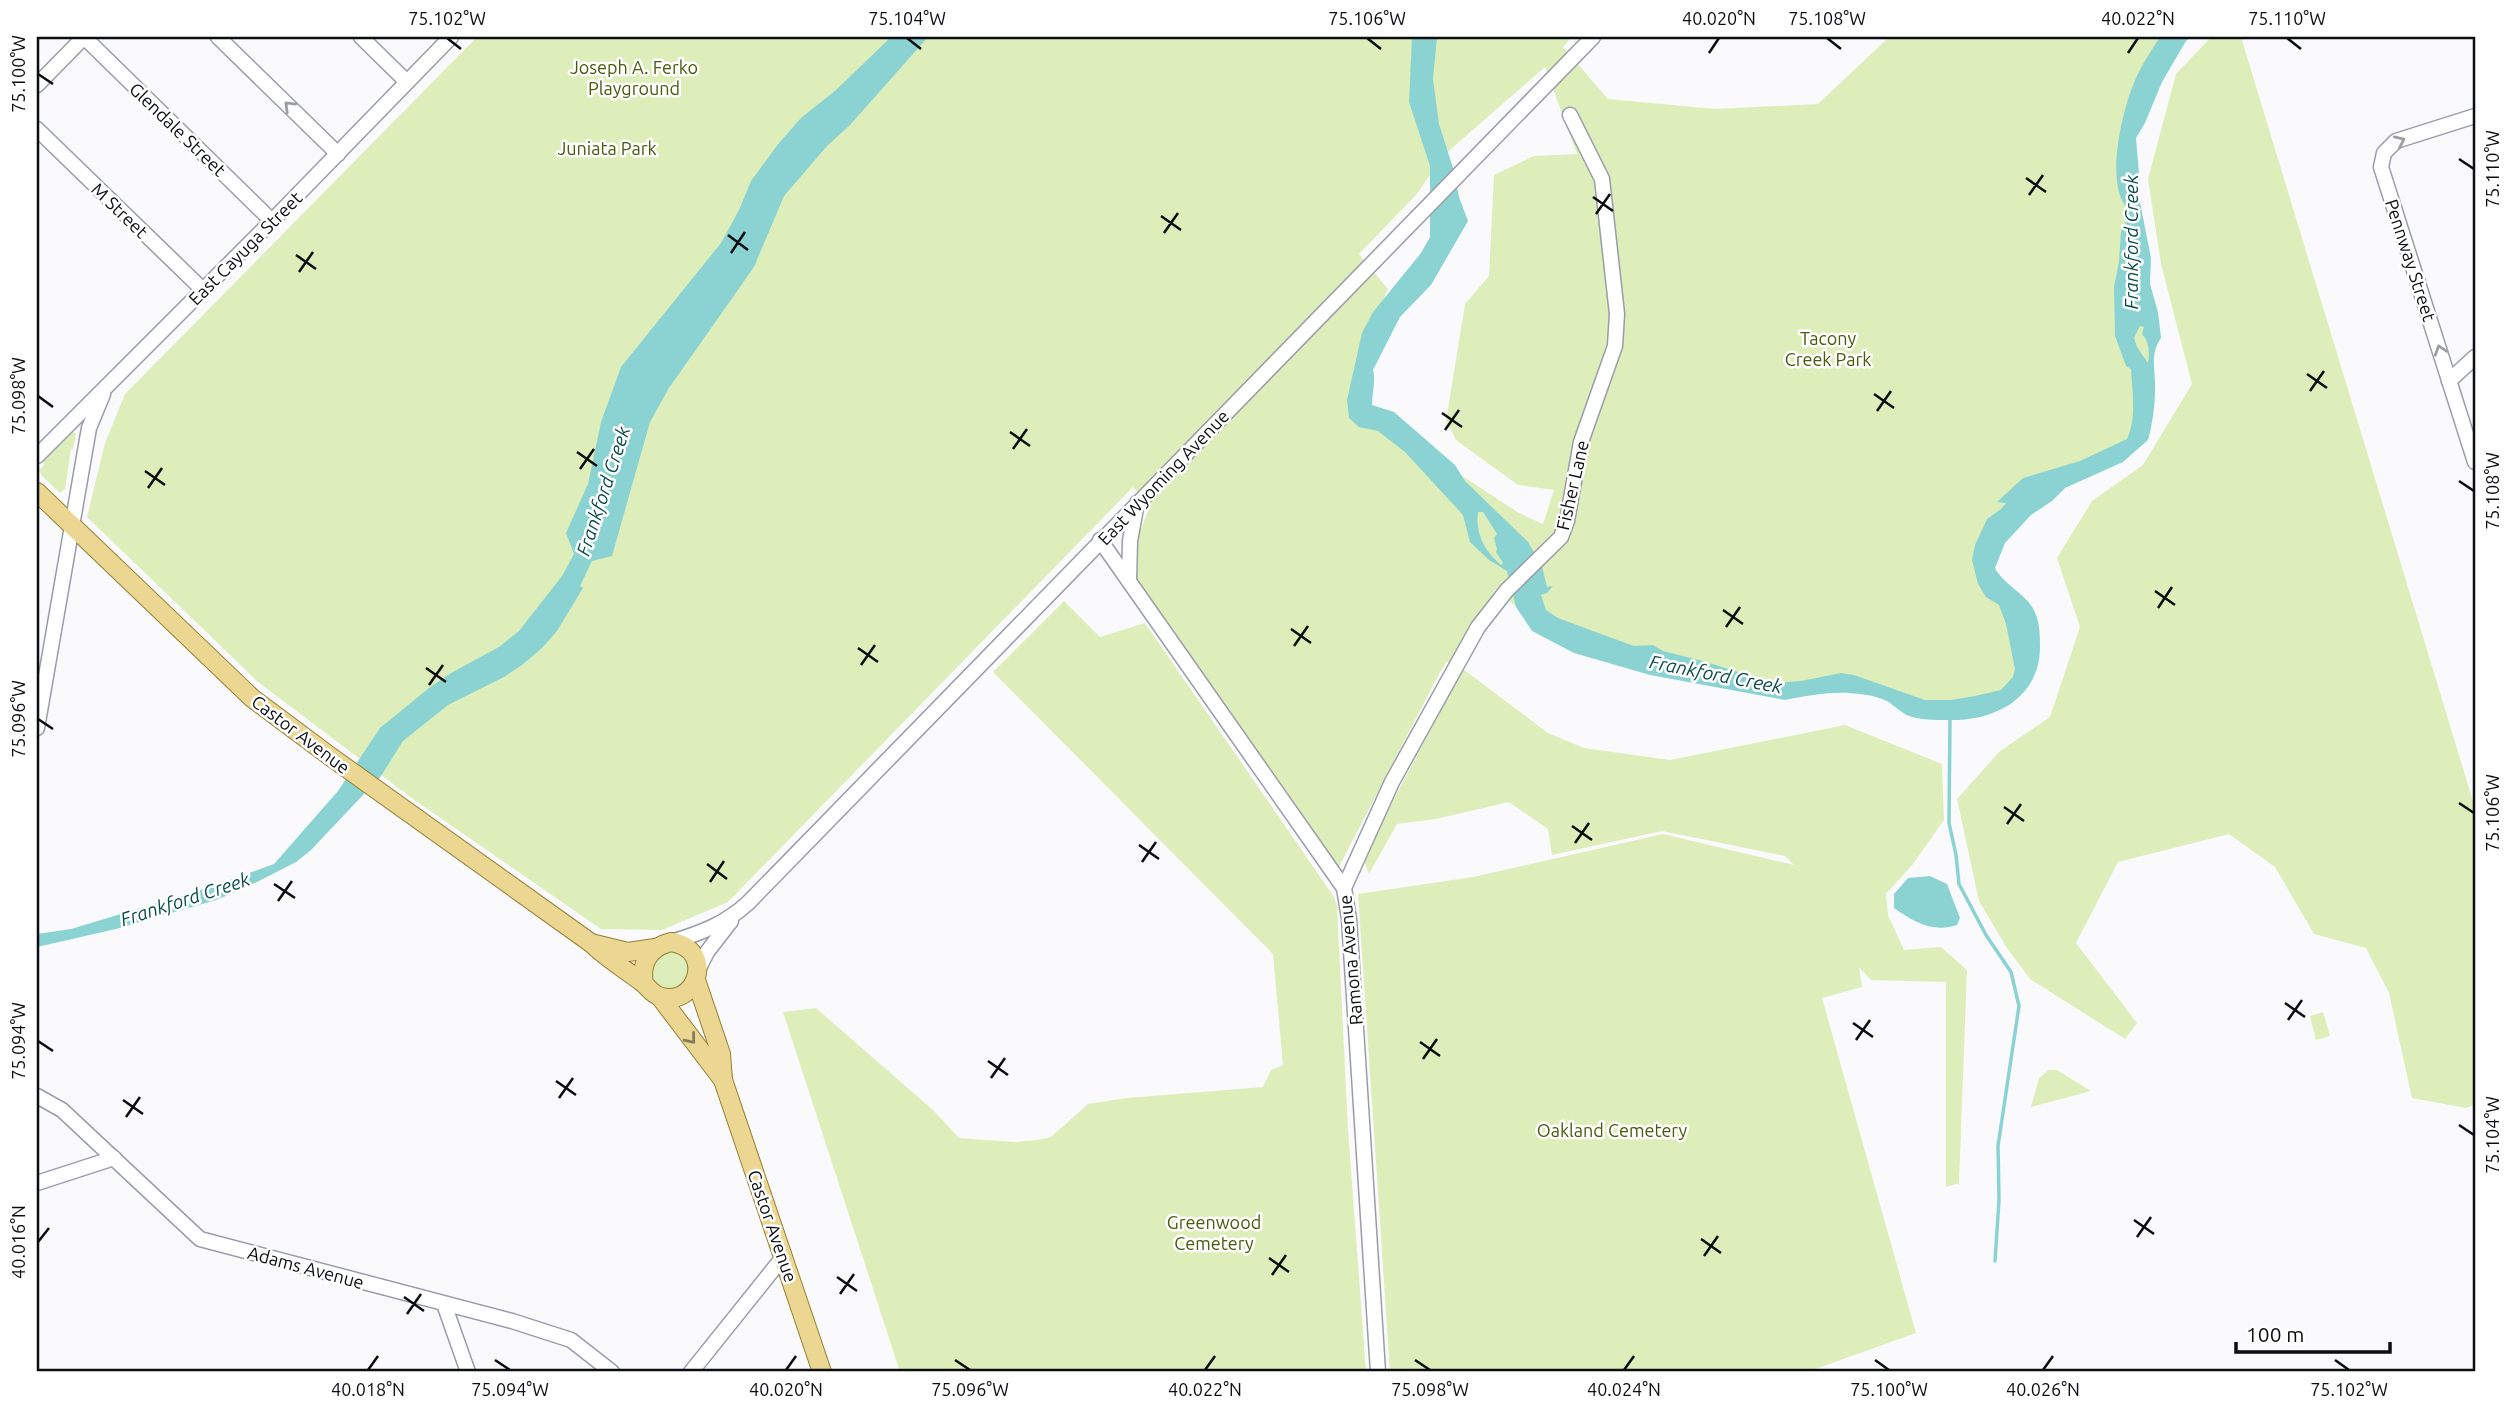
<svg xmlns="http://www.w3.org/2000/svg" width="2512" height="1409" font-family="Ubuntu,sans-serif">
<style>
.green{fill:#ddeeba;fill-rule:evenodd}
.water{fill:#8bd3d3;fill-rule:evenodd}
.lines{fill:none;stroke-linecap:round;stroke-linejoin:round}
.stream{stroke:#8bd3d3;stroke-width:3.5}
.minor-casing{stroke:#999da8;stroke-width:17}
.major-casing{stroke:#947f35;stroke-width:20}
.minor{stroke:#fff;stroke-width:14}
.major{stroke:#ebd792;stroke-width:18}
.oneway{stroke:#9d9ea0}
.oneway2{stroke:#867c58}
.ticks{fill:none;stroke:#0b0d11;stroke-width:2.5}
.labels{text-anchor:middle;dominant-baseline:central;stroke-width:5;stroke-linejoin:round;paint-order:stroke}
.park-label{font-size:18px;fill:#495b0c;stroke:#fff}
.street-label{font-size:18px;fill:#0b0d11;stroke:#fff}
.water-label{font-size:19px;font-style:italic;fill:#084b4c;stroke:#fff}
.neatline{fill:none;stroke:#0b0d11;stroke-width:2.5}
.ticks-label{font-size:18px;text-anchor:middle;fill:#0b0d11}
</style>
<rect width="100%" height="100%" fill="#fafafd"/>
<g class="green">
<path d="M477,37H1572L1563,47L1608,99L1715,109L1818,104L1889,37H2176L2131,121L2146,288L2155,318L2142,439L2040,493L1980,575L2034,645L2019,688L1971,714L1865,689L1786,696L1535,623L1495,589L1494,597L1449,665L1447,661L1439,674L1339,867L1226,714L1133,576L1132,552L1150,506L1133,487L728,902L662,930L601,929L413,799L258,682L87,517L105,443L125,394ZM1545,67L1577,154L1534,156L1494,175L1489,276L1465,304L1446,421L1456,440L1518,485L1554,490L1543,524L1519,513L1366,413L1371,326L1388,289L1359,254L1416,195L1443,156Z"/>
<polygon points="2211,37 2241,37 2475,808 2475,1104 2466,1108 2412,1098 2389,993 2366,948 2314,934 2275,867 2229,834 2118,862 2076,943 2137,1023 2125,1039 2030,979 2007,948 1979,901 1957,799 2000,751 2050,717 2080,627 2057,558 2092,501 2143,465 2192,384 2161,264 2148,179 2176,74"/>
<polygon points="73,432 76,434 73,449 71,449 65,489 60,493 42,476 39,470 45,464 43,462"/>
<polygon points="1064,601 1100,637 1145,623 1334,897 1337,906 1348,1129 1366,1372 900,1372 783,1012 816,1008 934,1111 959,1138 1015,1142 1037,1140 1051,1137 1088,1104 1127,1098 1263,1087 1271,1070 1283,1065 1273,954 993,672"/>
<polygon points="1463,669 1548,733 1584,748 1670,760 1845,725 1942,764 1944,820 1913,864 1886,894 1888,915 1904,950 1941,947 1967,970 1959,1183 1946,1187 1946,982 1871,980 1859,967 1862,987 1822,998 1916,1333 1807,1372 1390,1372 1358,894 1473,877 1663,834 1794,865 1785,856 1662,831 1552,855 1548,829 1509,802 1436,819 1397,824 1369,874 1363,857"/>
<circle cx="671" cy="970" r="19"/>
<polygon points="2323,1012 2330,1036 2316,1040 2310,1016"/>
<polygon points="2049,1070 2057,1070 2091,1091 2031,1107 2039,1078"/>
</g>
<g class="water">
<polygon points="891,37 928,37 850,125 827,146 784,196 754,267 669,388 650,422 612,556 592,561 580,586 583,588 557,631 542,648 522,665 504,677 448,705 403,741 381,776 311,850 296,862 257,882 216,900 116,929 37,947 37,934 71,929 207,888 274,864 338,791 380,728 429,688 451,673 499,647 519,631 562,576 574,554 566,533 588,484 601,422 621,367 721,243 739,210 751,181 779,143 801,118 836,90"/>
<path d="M1412,37H1437L1433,79L1439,124L1454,171L1459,197L1468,221L1431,285L1400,317L1373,370C1376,380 1372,394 1372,405L1394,412L1455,465L1465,481L1528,542L1542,566L1547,587L1553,586L1547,593L1541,595L1546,610L1558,618L1601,634L1634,646L1653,645L1663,651L1703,661L1773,683L1801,681L1841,673L1854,675L1925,700H1951L1975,696L2001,690L2013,677L2015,669L2006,624L1999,605L1986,597L1978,584L1972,560L1975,545L1987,519L2001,509L2006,503L1997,502L2023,478L2080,461L2127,439C2137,418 2132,391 2131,369L2126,366L2115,336L2114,287L2119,262L2121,231L2126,222V207C2104,179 2124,99 2140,70C2146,58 2153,48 2160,37H2191L2186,41L2162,82L2145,123L2136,138L2140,185L2138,192L2151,258L2150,284L2158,312L2161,338C2149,355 2156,372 2155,391C2155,405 2152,427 2148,440L2123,462L2065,488L2052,501L2031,515L2005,543L1995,568C2005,587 2029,594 2036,615C2040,625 2040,638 2040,648C2039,699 1994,722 1946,720C1935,720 1920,720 1909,716C1899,712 1892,702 1882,699C1873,695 1859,694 1850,693C1828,692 1806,696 1785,700L1650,675L1574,653L1532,631L1516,607L1507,571L1489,560L1470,542L1463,515L1405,452L1378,431L1359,427L1349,418L1347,400L1362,333L1373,312L1421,253L1430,237V166L1409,102ZM2140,326L2144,327L2142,334C2149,341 2150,354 2148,363L2137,347L2134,338ZM1478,512H1483L1497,534L1494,538L1497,549L1496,552L1503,563L1501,565C1485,551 1475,534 1478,512Z"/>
<path d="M1930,876L1947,884L1960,918L1957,925C1932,933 1914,922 1894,908V894L1908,878Z"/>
</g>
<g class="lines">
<polyline class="stream" points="1950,718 1949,823 1956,855 1959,884 1986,935 2011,972 2019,1006 1998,1146 1999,1200 1995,1261"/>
<g class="minor-casing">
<g id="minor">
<polyline points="84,37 272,221"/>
<polyline points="218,37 338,154"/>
<polyline points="361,37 407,82"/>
<polyline points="37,85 84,37"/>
<polyline points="2475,116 2396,141 2384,153 2381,167 2475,462"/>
<polyline points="37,129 203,290"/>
<polyline points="2449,381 2475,357"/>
<polyline points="37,456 272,221 451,37"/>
<polyline points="1100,540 1344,888 1349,919 1378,1372"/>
<polyline points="1129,580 1130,541 1137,503"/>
<polyline points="37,728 89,428 103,394"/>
<polyline points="1344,888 1392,782 1478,627 1507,590 1561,537 1567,521 1581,442 1615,346 1617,314 1602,179 1570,115"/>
<path d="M671,942C701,933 725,924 748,903L1593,37"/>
<polyline points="698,970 707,952 731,921"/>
<polyline points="37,1096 62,1110 200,1239 512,1321 571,1340 612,1372"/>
<polyline points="37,1183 114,1158"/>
<polyline points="444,1304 468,1372"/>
<polyline points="691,1372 784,1256"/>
</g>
</g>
<g class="major-casing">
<g id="major">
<path d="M37,492L252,698L331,757L591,943C607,959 625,969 643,983C648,987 652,994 659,996C696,1010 717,949 671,942C650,947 640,962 644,984"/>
<polyline points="595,944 628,952 655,948"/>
<polyline points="696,980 721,1054 723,1080"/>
<polyline points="660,997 723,1080 822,1372"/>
</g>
</g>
<use href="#minor" class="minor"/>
<use href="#major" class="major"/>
</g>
<defs><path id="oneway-chevron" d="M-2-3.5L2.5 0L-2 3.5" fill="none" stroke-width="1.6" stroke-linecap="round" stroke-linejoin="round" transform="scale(1.75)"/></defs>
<g class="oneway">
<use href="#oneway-chevron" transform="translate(289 106) rotate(-136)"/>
<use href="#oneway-chevron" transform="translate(2400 141) rotate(-25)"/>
<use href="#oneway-chevron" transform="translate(2440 350) rotate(-108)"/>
</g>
<use class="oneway2" href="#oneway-chevron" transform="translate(691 1039) rotate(51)"/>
<path class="ticks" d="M447,38L461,49M907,38L921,49M1367,38L1381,49M1827,38L1841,49M2287,38L2301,49M1709,53L1719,38M2128,53L2138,38M38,74L53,84M2459,159L2474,169M2026,178L2046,192M2029,195L2043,175M1593,197L1613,211M1596,214L1610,194M1161,216L1181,230M1164,233L1178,213M728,235L748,250M731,253L745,232M296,255L316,269M299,272L313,252M2307,374L2327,388M2310,391L2324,371M1874,394L1894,408M38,396L53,407M1877,411L1891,391M1442,413L1462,427M1445,430L1459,410M1010,432L1030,446M1013,449L1027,429M577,452L597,466M580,469L594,449M145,471L165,485M2459,481L2474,491M148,488L162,468M2155,591L2175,605M2158,608L2172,587M1723,610L1743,624M1726,627L1740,607M1291,629L1311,643M1294,646L1308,626M858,648L878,662M861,665L875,645M426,668L446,682M429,685L443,665M38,719L53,729M2459,803L2474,813M2004,807L2024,821M2007,824L2021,804M1572,826L1592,840M1575,843L1589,823M1139,845L1159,859M1142,862L1156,842M707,864L727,879M710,882L724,861M274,884L295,898M278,901L292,881M2285,1003L2305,1017M2288,1020L2302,1000M1853,1023L1873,1037M1856,1040L1870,1020M38,1041L53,1051M1420,1042L1440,1056M1423,1059L1437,1039M988,1061L1008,1075M991,1078L1005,1058M556,1081L576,1095M559,1098L573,1078M123,1100L143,1114M126,1117L140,1097M2459,1125L2474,1135M2134,1220L2154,1234M2137,1237L2151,1217M1701,1239L1721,1253M38,1242L49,1228M1704,1256L1718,1236M1269,1258L1289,1272M1272,1275L1286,1255M837,1277L857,1291M840,1294L854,1274M404,1297L424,1311M407,1314L421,1294M495,1360L510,1370M955,1360L970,1370M1415,1360L1430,1370M1875,1360L1889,1370M2335,1360L2349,1370M368,1370L378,1356M786,1370L796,1356M1205,1370L1215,1356M1624,1370L1634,1356M2043,1370L2053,1356"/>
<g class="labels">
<g class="park-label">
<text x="634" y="67">Joseph A. Ferko<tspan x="634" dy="21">Playground</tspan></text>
<text x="607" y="148">Juniata Park</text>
<text x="1828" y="338">Tacony<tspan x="1828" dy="21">Creek Park</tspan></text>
<text x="1612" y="1130">Oakland Cemetery</text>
<text x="1214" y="1222">Greenwood<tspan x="1214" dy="21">Cemetery</tspan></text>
</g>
<g class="street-label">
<text transform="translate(178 129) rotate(44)">Glendale Street</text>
<text transform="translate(120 210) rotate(44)">M Street</text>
<text transform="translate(245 248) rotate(-45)">East Cayuga Street</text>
<text transform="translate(2411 260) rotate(72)">Pennway Street</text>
<text transform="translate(1163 477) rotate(-46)">East Wyoming Avenue</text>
<text transform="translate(1572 485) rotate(-77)">Fisher Lane</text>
<text transform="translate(301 734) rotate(37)">Castor Avenue</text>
<text transform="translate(1350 960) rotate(-95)">Ramona Avenue</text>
<text transform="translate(773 1226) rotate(71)">Castor Avenue</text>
<text transform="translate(306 1267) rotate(15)">Adams Avenue</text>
</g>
<g class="water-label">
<text transform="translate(2131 242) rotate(-90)">Frankford Creek</text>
<text transform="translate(603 491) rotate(-72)">Frankford Creek</text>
<text transform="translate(1716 674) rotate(11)">Frankford Creek</text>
<text transform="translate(185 899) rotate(-18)">Frankford Creek</text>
</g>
</g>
<rect width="2512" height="1409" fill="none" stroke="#ffffff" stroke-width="77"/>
<path d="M2236 1342v10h154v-10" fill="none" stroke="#0b0d11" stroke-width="3.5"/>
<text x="2246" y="1342" font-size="21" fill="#0b0d11" stroke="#ffffff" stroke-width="5" paint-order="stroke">100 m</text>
<rect x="38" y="38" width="2436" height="1332" class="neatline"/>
<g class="ticks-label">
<text x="447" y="25">75.102°W</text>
<text x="907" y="25">75.104°W</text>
<text x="1367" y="25">75.106°W</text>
<text x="1719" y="25">40.020°N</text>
<text x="1827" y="25">75.108°W</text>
<text x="2138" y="25">40.022°N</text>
<text x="2287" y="25">75.110°W</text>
<text transform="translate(19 74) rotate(-90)" y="6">75.100°W</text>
<text transform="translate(2493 169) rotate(-90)" y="6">75.110°W</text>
<text transform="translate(19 396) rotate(-90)" y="6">75.098°W</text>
<text transform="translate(2493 491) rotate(-90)" y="6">75.108°W</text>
<text transform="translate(19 719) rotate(-90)" y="6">75.096°W</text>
<text transform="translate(2493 813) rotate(-90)" y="6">75.106°W</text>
<text transform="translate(19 1041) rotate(-90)" y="6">75.094°W</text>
<text transform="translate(2493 1135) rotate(-90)" y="6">75.104°W</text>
<text transform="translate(19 1242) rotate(-90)" y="6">40.016°N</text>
<text x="368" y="1396">40.018°N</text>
<text x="510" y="1396">75.094°W</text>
<text x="786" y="1396">40.020°N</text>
<text x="970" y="1396">75.096°W</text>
<text x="1205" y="1396">40.022°N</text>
<text x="1430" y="1396">75.098°W</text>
<text x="1624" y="1396">40.024°N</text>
<text x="1889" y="1396">75.100°W</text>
<text x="2043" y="1396">40.026°N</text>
<text x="2349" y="1396">75.102°W</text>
</g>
</svg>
